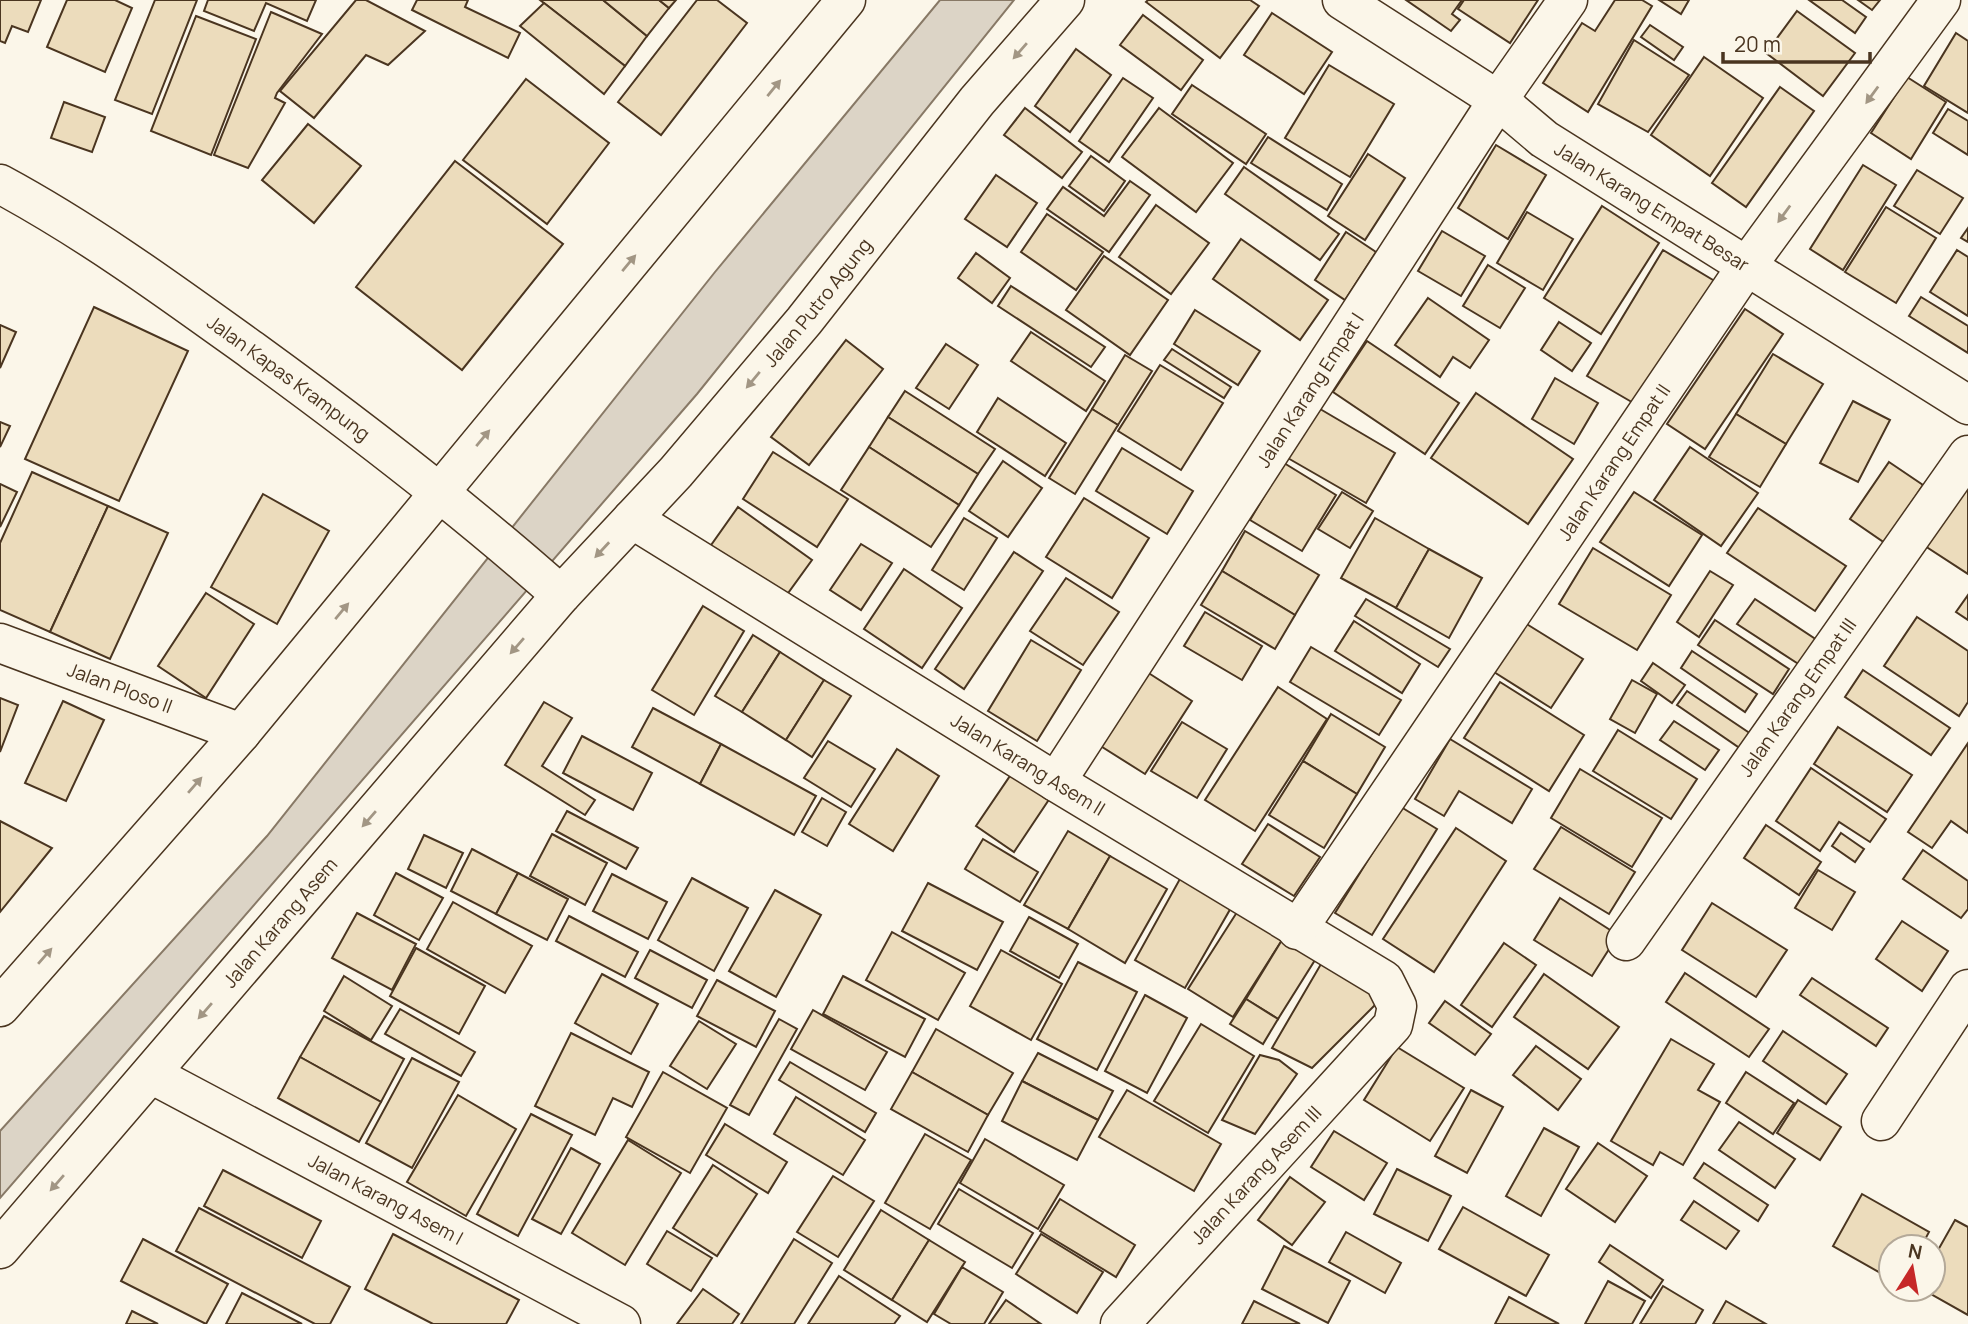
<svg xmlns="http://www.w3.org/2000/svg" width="1968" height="1324" font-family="Manrope,sans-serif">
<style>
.water{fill:#dcd4c6;stroke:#887966;stroke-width:2}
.building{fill:#ecdcbc;stroke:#4a3520;stroke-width:2}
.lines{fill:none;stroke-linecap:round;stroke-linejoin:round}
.minor-casing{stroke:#4a3520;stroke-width:41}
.major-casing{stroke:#4a3520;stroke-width:41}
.minor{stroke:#fbf6e9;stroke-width:38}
.major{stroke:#fbf6e9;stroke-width:38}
.oneway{fill:#a29684}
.labels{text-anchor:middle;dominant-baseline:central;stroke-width:5;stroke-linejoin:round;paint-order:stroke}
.street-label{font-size:19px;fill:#4a3520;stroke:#fbf6e9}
</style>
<rect width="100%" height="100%" fill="#fbf6e9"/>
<polygon class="water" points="940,0 1014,0 697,394 0,1198 0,1131 267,836 715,272"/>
<g class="building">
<polygon points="0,0 41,0 28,32 12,26 5,43 0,41"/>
<polygon points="67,0 115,0 132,8 105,72 47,47"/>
<polygon points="155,0 197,0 152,114 115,100"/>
<polygon points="208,0 316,0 307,21 266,3 254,31 204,11"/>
<polygon points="356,0 366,0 425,31 388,65 366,55 314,118 280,91"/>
<polygon points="417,0 468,0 465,7 520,33 508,58 412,10"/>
<polygon points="540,0 603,0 647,36 625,66"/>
<polygon points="603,0 659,0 669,8 647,36"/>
<polygon points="659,0 676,0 669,8"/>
<polygon points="697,0 717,0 747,23 661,135 618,102"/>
<polygon points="1148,0 1250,0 1259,6 1220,58 1146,2"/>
<polygon points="1406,0 1462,0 1452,14 1460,20 1451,31"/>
<polygon points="1464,0 1538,0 1510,43 1458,9"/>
<polygon points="1615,0 1642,0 1652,6 1588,112 1543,83 1582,23 1595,31"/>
<polygon points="1659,0 1689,0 1681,14"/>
<polygon points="1809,0 1842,0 1866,17 1855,33"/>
<polygon points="1858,0 1880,0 1872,10"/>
<polygon points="544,3 625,66 604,94 520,26"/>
<polygon points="1797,11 1855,53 1823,96 1766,53"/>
<polygon points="271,12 322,34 277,93 275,98 285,103 248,168 214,155"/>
<polygon points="1272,13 1332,52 1304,94 1244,55"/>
<polygon points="1143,15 1203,60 1181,90 1120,45"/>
<polygon points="196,16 256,39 211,155 151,131"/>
<polygon points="1650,25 1683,47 1674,60 1641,37"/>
<polygon points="1956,33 1968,41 1968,113 1924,86"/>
<polygon points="1634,40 1689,75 1648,132 1598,104"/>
<polygon points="1076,49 1111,75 1070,132 1035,106"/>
<polygon points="1704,57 1763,98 1710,176 1651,135"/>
<polygon points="1329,65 1394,104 1350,177 1285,138"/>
<polygon points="1907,77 1946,102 1911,159 1871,133"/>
<polygon points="1123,78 1153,98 1109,162 1079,141"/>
<polygon points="526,79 609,143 547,224 463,160"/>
<polygon points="1192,85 1266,134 1246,164 1172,114"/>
<polygon points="1780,87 1814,111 1746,207 1712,183"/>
<polygon points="64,102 105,117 92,152 51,138"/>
<polygon points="1025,108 1082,152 1062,178 1004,135"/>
<polygon points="1159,108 1233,163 1196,212 1122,157"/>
<polygon points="1948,109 1968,121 1968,155 1933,133"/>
<polygon points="308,124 361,166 314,223 262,180"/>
<polygon points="1268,137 1342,184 1327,210 1251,163"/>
<polygon points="1496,145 1546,175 1508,239 1458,208"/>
<polygon points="1368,154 1405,178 1365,240 1328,216"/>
<polygon points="1091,156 1125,181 1104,211 1069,186"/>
<polygon points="455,161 563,244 462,370 356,287"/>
<polygon points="1863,165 1896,185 1843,270 1810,249"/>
<polygon points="1244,167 1339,234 1320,260 1225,194"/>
<polygon points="1917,170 1963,198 1940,234 1894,206"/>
<polygon points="996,175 1037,203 1007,247 965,219"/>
<polygon points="1130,181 1150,195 1109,252 1047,209 1063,187 1104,216"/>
<polygon points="1156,205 1209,243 1171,294 1119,257"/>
<polygon points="1602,206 1659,243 1601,334 1544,298"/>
<polygon points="1886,207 1936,238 1896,303 1845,272"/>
<polygon points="1527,212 1573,239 1543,290 1497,263"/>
<polygon points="1047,214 1103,252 1076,290 1021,252"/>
<polygon points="1968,228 1968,242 1961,238"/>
<polygon points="1442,231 1485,256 1461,296 1418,271"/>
<polygon points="1346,232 1376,252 1345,300 1315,280"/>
<polygon points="1241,239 1328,300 1300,340 1213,279"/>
<polygon points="1663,250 1718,283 1642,408 1587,376"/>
<polygon points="1957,250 1968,257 1968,316 1930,292"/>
<polygon points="976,253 1010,278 992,303 958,278"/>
<polygon points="1104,256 1168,300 1130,355 1066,310"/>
<polygon points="1488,265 1525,288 1500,328 1463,306"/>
<polygon points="1011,286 1105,347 1091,367 998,306"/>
<polygon points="1921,297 1968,326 1968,353 1909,316"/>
<polygon points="1428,298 1489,340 1470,368 1453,357 1440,377 1395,345"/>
<polygon points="94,307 188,351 119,501 25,459"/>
<polygon points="1745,309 1783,334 1705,449 1667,424"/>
<polygon points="1195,310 1260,351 1238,385 1174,344"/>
<polygon points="1559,322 1591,343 1572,371 1541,350"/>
<polygon points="0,325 16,332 0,368"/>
<polygon points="1031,332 1105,381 1086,411 1011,361"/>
<polygon points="846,340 883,369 809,465 771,437"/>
<polygon points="1367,341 1459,403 1425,454 1333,392"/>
<polygon points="946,344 978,365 949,409 916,388"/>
<polygon points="1172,349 1231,387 1224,398 1164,360"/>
<polygon points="1773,354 1823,384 1786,444 1736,414"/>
<polygon points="1125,355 1152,371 1118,425 1092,409"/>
<polygon points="1160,365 1223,403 1181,470 1118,431"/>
<polygon points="1555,378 1598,403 1574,444 1532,419"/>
<polygon points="905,391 995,449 978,474 888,417"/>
<polygon points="1476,393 1573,459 1528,524 1431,458"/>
<polygon points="998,398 1066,443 1045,476 977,432"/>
<polygon points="1853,401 1890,420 1858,482 1820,463"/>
<polygon points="1315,406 1395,453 1366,503 1286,457"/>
<polygon points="1092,409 1118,425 1075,494 1049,478"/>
<polygon points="1736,414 1786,444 1760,487 1709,457"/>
<polygon points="888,417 978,474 959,505 869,447"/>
<polygon points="0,422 10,426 0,447"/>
<polygon points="869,447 959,505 931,547 841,490"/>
<polygon points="1690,447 1758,493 1721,546 1654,500"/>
<polygon points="1122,448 1193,491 1167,534 1096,491"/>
<polygon points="773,452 848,499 817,547 743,499"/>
<polygon points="1003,461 1042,488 1008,537 969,511"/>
<polygon points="1889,462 1923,485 1885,543 1850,519"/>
<polygon points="1284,463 1336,495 1302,551 1250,520"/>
<polygon points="32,472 108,506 50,632 0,610 0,543"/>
<polygon points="0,484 17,492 0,527"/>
<polygon points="1965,489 1968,491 1968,574 1925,546"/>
<polygon points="1342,492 1373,511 1350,548 1318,529"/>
<polygon points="1634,492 1702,535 1669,586 1600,542"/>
<polygon points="263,494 329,531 277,624 211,587"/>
<polygon points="1084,498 1149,538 1112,598 1046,557"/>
<polygon points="108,506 168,533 110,659 50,632"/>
<polygon points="738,507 812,560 783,600 709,548"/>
<polygon points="1758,508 1846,566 1815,611 1727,553"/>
<polygon points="964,518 997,538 964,590 932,570"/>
<polygon points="1375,518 1429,549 1396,608 1341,578"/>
<polygon points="1245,531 1319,575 1295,615 1222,571"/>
<polygon points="861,544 892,563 861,610 830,590"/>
<polygon points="1593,548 1671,595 1637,650 1559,604"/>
<polygon points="1429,549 1482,578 1449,638 1396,608"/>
<polygon points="1014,552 1043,571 964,689 935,669"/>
<polygon points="904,569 962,608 922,668 864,629"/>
<polygon points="1222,571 1295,615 1275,649 1201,605"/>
<polygon points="1710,571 1733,585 1699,637 1677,622"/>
<polygon points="1066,578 1119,612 1083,665 1030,631"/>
<polygon points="206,593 254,624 206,698 158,666"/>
<polygon points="1968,595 1968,620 1956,612"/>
<polygon points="1366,599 1450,649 1438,667 1355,616"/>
<polygon points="1755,599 1820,642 1803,667 1737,624"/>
<polygon points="703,606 744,631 694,715 652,690"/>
<polygon points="1205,612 1262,646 1242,680 1184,646"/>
<polygon points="1917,617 1968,651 1968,702 1959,716 1884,666"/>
<polygon points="1715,620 1789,669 1773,694 1698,645"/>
<polygon points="1354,621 1420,664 1402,693 1335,651"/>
<polygon points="1525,623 1583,659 1551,708 1494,672"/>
<polygon points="753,635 780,652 742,712 715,696"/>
<polygon points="1031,640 1081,670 1037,741 988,711"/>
<polygon points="1311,647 1401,700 1379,735 1290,682"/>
<polygon points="1692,651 1757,694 1745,712 1681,668"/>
<polygon points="780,652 824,680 786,740 742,712"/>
<polygon points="1653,663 1685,685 1672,703 1641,681"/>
<polygon points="1863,670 1950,728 1931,755 1845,697"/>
<polygon points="1147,672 1192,701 1145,774 1099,745"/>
<polygon points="824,680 851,696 812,757 786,740"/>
<polygon points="1632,680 1657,694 1635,733 1610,719"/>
<polygon points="1500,682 1584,735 1549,791 1464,738"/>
<polygon points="1278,687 1327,719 1255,831 1205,800"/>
<polygon points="1687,691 1754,736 1744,751 1677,705"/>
<polygon points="0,698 18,705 0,752"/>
<polygon points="63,701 104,720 66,801 25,783"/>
<polygon points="544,702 572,718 542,766 595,800 585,815 505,765"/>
<polygon points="653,708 721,744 700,784 632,747"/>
<polygon points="1331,714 1385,747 1357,794 1303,761"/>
<polygon points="1674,721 1719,750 1705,770 1660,740"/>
<polygon points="1182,722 1227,749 1197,798 1151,771"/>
<polygon points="1838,727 1912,775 1887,812 1814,764"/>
<polygon points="1618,730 1697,779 1671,819 1593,771"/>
<polygon points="582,736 652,773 633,810 563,773"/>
<polygon points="1450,739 1532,789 1512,823 1459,791 1444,816 1415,799"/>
<polygon points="828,741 875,769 851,807 804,778"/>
<polygon points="1968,743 1968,833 1951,821 1932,848 1908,832"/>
<polygon points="721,744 816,796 794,835 700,784"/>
<polygon points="897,749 939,776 893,851 849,824"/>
<polygon points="1303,761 1357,794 1324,848 1269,815"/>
<polygon points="1811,768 1886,819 1870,842 1839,822 1820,851 1776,821"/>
<polygon points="1580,769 1662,818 1632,867 1551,818"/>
<polygon points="1012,773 1050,798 1014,852 976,826"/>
<polygon points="822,798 846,812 827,846 802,832"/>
<polygon points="1401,807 1437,829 1372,935 1335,913"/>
<polygon points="567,811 638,848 626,869 556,831"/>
<polygon points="0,821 52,848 0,912"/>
<polygon points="1268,824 1320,857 1294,896 1242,864"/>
<polygon points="1766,825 1821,862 1799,895 1744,858"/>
<polygon points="1561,827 1635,872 1609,914 1534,869"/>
<polygon points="1456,828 1506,861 1434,972 1383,939"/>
<polygon points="1068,831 1110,856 1068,929 1024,905"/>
<polygon points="1841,833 1864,849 1855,862 1832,846"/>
<polygon points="552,834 607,863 585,905 530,876"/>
<polygon points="424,835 463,853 446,888 408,869"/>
<polygon points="983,839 1038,872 1020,902 965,869"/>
<polygon points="472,849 518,873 496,914 451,891"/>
<polygon points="1923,850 1968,881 1968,909 1961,918 1903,879"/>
<polygon points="1110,856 1167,889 1125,963 1068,929"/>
<polygon points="1818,870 1855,892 1832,930 1795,908"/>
<polygon points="396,873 443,898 419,940 374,915"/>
<polygon points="518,873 568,899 547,940 496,914"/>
<polygon points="612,874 667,902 648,939 593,911"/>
<polygon points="1181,877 1232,906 1185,988 1135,960"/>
<polygon points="692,878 748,908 714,971 658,940"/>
<polygon points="928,883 1003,922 977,970 902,931"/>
<polygon points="775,890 821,915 776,997 729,971"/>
<polygon points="1560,898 1618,935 1592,976 1534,940"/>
<polygon points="453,902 532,946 505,993 427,949"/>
<polygon points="1712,903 1787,950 1756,997 1682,950"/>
<polygon points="1239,909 1284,937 1233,1017 1188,989"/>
<polygon points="357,913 416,944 392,990 332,958"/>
<polygon points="569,916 638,952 625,977 556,941"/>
<polygon points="1029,917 1078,944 1059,978 1010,951"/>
<polygon points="1902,921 1948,951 1922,991 1876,959"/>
<polygon points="892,932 965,973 938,1020 866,980"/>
<polygon points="1282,940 1315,960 1278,1019 1246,999"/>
<polygon points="1504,943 1536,965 1492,1027 1461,1005"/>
<polygon points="416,948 485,986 459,1034 390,996"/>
<polygon points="650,950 707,980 692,1008 635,978"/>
<polygon points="1001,950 1062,984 1031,1040 970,1006"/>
<polygon points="1078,962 1137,992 1097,1070 1037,1039"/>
<polygon points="1321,964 1381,999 1312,1068 1272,1048"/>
<polygon points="1685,973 1769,1029 1749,1057 1666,1002"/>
<polygon points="602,974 658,1004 631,1054 575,1023"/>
<polygon points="1544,974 1619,1027 1588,1069 1514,1017"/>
<polygon points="344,976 392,1006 371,1040 324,1011"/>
<polygon points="843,976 925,1019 905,1057 823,1014"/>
<polygon points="1812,978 1888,1028 1876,1046 1800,995"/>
<polygon points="717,980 775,1011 756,1047 697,1016"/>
<polygon points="1145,995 1187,1018 1147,1093 1105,1071"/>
<polygon points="1246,999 1278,1019 1263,1044 1230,1024"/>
<polygon points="1445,1001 1491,1034 1475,1055 1429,1023"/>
<polygon points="400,1009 475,1052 461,1076 385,1034"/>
<polygon points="813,1010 887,1052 865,1090 791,1049"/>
<polygon points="324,1016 404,1059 381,1102 300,1057"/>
<polygon points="779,1019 797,1029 749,1115 730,1105"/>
<polygon points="699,1021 736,1044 707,1089 670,1066"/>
<polygon points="1201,1024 1254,1056 1208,1133 1154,1101"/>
<polygon points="936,1029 1013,1073 988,1115 912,1072"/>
<polygon points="1783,1031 1847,1074 1826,1104 1763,1061"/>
<polygon points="571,1033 649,1072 632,1107 613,1098 595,1135 535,1106"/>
<polygon points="1671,1039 1714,1064 1698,1090 1720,1102 1683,1165 1660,1152 1653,1165 1611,1141"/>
<polygon points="1536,1046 1581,1079 1558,1110 1513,1075"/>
<polygon points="1397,1047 1464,1088 1430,1141 1364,1100"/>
<polygon points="1038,1053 1113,1091 1098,1120 1022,1081"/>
<polygon points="1260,1055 1279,1060 1297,1074 1255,1134 1222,1120"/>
<polygon points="300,1057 381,1102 359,1142 278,1098"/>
<polygon points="412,1058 459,1082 412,1168 366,1143"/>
<polygon points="790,1062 876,1113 865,1132 779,1080"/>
<polygon points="663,1072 727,1108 690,1173 626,1137"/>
<polygon points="912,1072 988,1115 968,1152 891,1109"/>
<polygon points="1746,1072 1794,1103 1773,1134 1726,1103"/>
<polygon points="1022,1081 1098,1120 1077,1160 1002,1121"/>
<polygon points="1127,1090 1221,1144 1194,1191 1099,1137"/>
<polygon points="1471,1090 1503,1107 1467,1173 1435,1156"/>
<polygon points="458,1095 516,1129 466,1216 407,1182"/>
<polygon points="796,1097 865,1140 843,1175 774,1134"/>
<polygon points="1798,1100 1841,1127 1820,1160 1777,1133"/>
<polygon points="531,1114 572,1135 518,1236 477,1214"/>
<polygon points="1739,1122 1795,1159 1775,1188 1719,1150"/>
<polygon points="725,1124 787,1162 768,1193 706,1155"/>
<polygon points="1544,1128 1579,1147 1541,1216 1506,1196"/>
<polygon points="1334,1131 1387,1163 1364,1200 1311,1167"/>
<polygon points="925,1134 971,1160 930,1229 885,1203"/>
<polygon points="985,1139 1064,1185 1038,1229 960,1183"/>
<polygon points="628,1140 681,1173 625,1265 572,1233"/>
<polygon points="1598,1143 1647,1176 1615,1222 1566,1189"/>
<polygon points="571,1148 600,1164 561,1234 532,1219"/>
<polygon points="1704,1163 1768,1205 1758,1221 1694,1178"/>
<polygon points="713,1165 757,1194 717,1256 673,1228"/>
<polygon points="1397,1169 1451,1196 1428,1241 1374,1214"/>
<polygon points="223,1170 321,1221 302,1258 204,1206"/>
<polygon points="833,1176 874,1201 838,1257 797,1232"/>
<polygon points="1290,1177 1325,1202 1292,1245 1258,1220"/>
<polygon points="959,1189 1033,1233 1012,1268 938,1224"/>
<polygon points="1862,1194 1929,1232 1921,1247 1891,1247 1891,1279 1833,1246"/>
<polygon points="1060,1199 1135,1245 1116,1277 1040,1231"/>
<polygon points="1694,1201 1739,1231 1726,1249 1681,1220"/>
<polygon points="1463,1207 1549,1255 1526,1296 1439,1249"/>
<polygon points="199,1208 350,1287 330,1324 315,1324 176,1251"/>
<polygon points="881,1210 929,1240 892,1300 844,1270"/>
<polygon points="1955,1220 1968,1227 1968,1315 1922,1289 1933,1289 1933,1259"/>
<polygon points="667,1231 712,1258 691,1291 647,1264"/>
<polygon points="1346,1232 1401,1263 1385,1293 1329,1262"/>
<polygon points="393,1234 519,1300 506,1324 433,1324 365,1289"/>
<polygon points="1041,1234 1103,1272 1077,1313 1016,1274"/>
<polygon points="143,1239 228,1284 206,1324 121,1281"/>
<polygon points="794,1239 832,1263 794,1324 741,1324"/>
<polygon points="929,1240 965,1262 927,1322 892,1300"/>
<polygon points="1610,1245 1663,1280 1651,1298 1599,1262"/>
<polygon points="1284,1246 1350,1281 1328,1323 1262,1289"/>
<polygon points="962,1267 1003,1292 984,1324 951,1324 934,1314"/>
<polygon points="839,1276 900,1316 894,1324 808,1324"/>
<polygon points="1608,1281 1645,1301 1632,1324 1585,1324"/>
<polygon points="1663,1286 1703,1310 1695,1324 1640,1324"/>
<polygon points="703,1289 739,1314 732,1324 677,1324"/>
<polygon points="242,1293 302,1324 226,1324"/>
<polygon points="1509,1297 1559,1324 1495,1324"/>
<polygon points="1006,1300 1041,1324 989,1324"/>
<polygon points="1254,1301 1300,1324 1242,1324"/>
<polygon points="1726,1301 1766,1324 1713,1324"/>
<polygon points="132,1311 158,1324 126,1324"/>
</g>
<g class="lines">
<g class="minor-casing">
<g id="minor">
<path id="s1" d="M1342,0L1498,100L1544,139L1968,405"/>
<path id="s2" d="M632,519L1056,782L1384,980L1397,1006L1393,1025L1120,1324"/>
<path id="s3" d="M0,643L241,733"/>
<path id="s4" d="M1056,782L1498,100L1568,0"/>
<path id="s5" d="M1297,930L1746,267L1941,0"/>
<path id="s6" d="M1626,941L1968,455"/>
<path id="s7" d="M151,1074L621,1324"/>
<polyline points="1881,1121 1968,989"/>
</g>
</g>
<g class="major-casing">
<g id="major">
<path id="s8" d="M0,184C89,232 171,292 253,351C359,428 462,507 561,595"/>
<polyline points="0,1007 241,733 846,0"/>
<path id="s9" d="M0,1249L561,595L676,472L804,321L977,101L1065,0"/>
</g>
</g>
<use href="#minor" class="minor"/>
<use href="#major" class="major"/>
</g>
<defs><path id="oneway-solid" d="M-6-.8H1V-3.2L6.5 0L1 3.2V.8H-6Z" transform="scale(1.75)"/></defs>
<g class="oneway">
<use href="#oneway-solid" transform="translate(1020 51) rotate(131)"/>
<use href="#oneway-solid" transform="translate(774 88) rotate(-51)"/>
<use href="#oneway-solid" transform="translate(1872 95) rotate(126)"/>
<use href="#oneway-solid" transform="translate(1784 214) rotate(126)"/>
<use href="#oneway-solid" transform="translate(629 263) rotate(-50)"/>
<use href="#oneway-solid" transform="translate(753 380) rotate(130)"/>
<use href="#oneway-solid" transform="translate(483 438) rotate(-50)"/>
<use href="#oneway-solid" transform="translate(602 550) rotate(133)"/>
<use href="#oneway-solid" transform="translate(342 611) rotate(-50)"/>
<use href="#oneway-solid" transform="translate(517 646) rotate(131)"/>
<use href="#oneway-solid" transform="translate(195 785) rotate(-49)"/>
<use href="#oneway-solid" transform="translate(369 819) rotate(131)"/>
<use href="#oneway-solid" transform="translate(45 956) rotate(-49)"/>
<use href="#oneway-solid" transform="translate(205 1011) rotate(131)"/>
<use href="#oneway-solid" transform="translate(57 1183) rotate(131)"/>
</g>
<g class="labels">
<g class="street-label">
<text stroke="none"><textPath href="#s1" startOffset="373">Jalan Karang Empat Besar</textPath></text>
<text stroke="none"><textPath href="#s9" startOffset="1251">Jalan Putro Agung</textPath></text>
<text stroke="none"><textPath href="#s8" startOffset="348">Jalan Kapas Krampung</textPath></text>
<text stroke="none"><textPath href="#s4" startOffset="467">Jalan Karang Empat I</textPath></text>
<text stroke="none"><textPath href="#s5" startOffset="565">Jalan Karang Empat II</textPath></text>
<text stroke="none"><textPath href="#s3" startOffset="128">Jalan Ploso II</textPath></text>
<text stroke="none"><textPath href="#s6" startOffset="298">Jalan Karang Empat III</textPath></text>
<text stroke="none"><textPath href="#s2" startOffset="466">Jalan Karang Asem II</textPath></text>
<text stroke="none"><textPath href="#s9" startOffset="430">Jalan Karang Asem</textPath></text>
<text transform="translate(1256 1175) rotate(-47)">Jalan Karang Asem III</text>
<text stroke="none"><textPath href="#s7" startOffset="266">Jalan Karang Asem I</textPath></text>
</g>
</g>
<g transform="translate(1912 1268) rotate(11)"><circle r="33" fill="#fbf6e9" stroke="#b4a999" stroke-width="2"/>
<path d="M0-5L12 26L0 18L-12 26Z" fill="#c62828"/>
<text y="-10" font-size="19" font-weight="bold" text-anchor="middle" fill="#4a3520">N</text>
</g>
<path d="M1723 52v10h147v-10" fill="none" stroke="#4a3520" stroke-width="3.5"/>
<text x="1734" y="52" font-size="21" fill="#4a3520" stroke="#fbf6e9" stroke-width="5" paint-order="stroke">20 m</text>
</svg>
